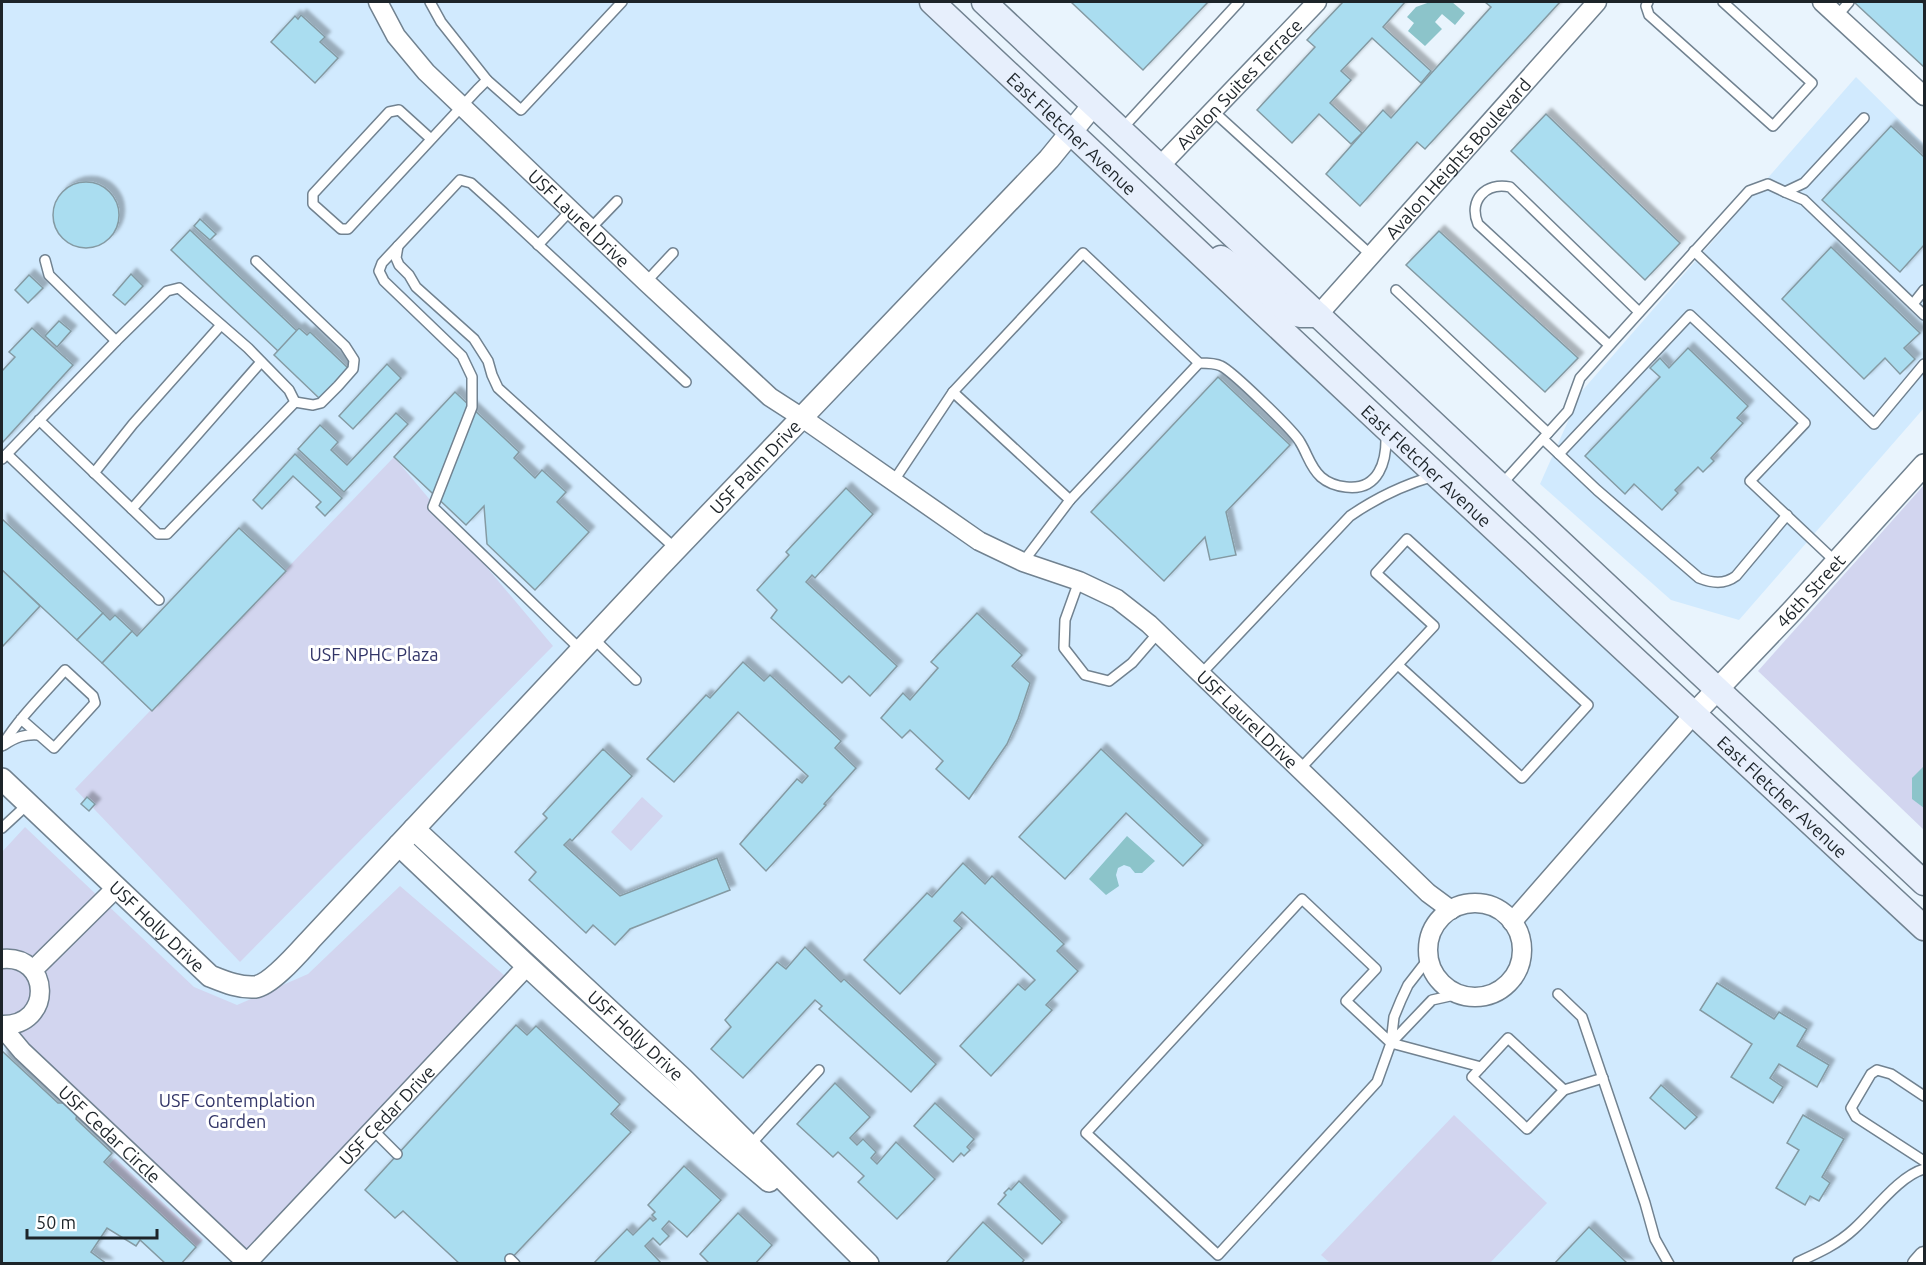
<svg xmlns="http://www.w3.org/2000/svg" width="1926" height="1265" font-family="Ubuntu,sans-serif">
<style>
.built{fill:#d1eafe}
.green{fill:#d2d5ef}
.water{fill:#8cc4ca}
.building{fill:#aaddf0;stroke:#849aa3;stroke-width:1.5;filter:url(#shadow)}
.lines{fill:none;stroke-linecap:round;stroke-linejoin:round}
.service-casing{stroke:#718290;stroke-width:12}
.minor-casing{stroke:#718290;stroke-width:21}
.tertiary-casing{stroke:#718290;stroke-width:24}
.secondary-casing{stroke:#718290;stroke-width:27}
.service{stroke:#fff;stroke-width:9}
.minor{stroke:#fff;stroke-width:18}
.tertiary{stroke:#fff;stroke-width:21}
.secondary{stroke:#e7effc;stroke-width:24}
.labels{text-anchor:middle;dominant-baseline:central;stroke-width:6;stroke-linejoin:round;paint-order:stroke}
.street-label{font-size:18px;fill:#1d2429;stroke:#fff}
.park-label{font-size:18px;fill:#323568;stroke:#fff}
</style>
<defs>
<filter id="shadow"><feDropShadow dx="5.5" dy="-5.5" stdDeviation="1.5" flood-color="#0004"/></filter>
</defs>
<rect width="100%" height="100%" fill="#e9f4fd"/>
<g class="built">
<polygon points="2,2 919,2 1924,942 1924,1263 2,1264"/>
<polygon points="1856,77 1924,144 1924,408 1739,620 1671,600 1540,484 1581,392"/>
</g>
<g class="green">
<polygon points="394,457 553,646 240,962 75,789"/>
<polygon points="1924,485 1924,830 1758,671"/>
<polygon points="642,797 663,816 631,851 611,832"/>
<polygon points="25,827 194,987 237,1005 308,974 400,886 512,982 243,1259 2,1036 2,852"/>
<polygon points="1454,1115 1547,1203 1490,1263 1330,1263 1321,1255"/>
<polygon points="115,1158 203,1240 196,1247 108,1166"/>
</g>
<g class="water">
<polygon points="1430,2 1452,2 1465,13 1455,25 1442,14 1435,22 1442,29 1425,46 1408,31 1414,23 1407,17 1416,7"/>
<polygon points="1924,766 1924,808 1912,799 1912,778"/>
<polygon points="1127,836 1155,861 1142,873 1135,873 1130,867 1124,865 1118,868 1116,875 1119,886 1106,895 1089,879"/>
</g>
<g class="building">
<polygon points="1071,2 1208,2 1143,70"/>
<polygon points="1343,2 1405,2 1383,27 1431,71 1421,83 1372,38 1341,71 1351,80 1330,103 1362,133 1351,144 1319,114 1292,143 1257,110 1315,47 1307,40"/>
<polygon points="1485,2 1560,2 1425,149 1417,142 1360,206 1326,174 1383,110 1391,118 1491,7"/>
<polygon points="1854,2 1922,2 1924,4 1924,67"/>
<polygon points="301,15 325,37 320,42 338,58 315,83 271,42 295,16 298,19"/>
<polygon points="1546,114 1680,243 1645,280 1511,151"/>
<polygon points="1891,126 1924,157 1924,245 1900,272 1822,200"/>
<circle cx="86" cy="215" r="33"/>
<polygon points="200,219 216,234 210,240 194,226"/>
<polygon points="190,230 297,331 278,351 171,250"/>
<polygon points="1439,231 1578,358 1545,392 1406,265"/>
<polygon points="1831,247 1920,333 1904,348 1915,359 1900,374 1885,358 1864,379 1782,299"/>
<polygon points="131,274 143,286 125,305 113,295"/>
<polygon points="29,275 43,288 28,303 15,290"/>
<polygon points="59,321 71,331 57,347 45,336"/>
<polygon points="32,328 73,365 2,443 2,371 15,357 9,352"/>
<polygon points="299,328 307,335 310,332 349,369 320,399 274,355"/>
<polygon points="1688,348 1748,406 1737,418 1743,423 1711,458 1714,461 1703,472 1698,467 1675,490 1678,493 1662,510 1634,484 1625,494 1585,456 1660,377 1650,368 1660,358 1669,368"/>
<polygon points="387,364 401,378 353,429 339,416"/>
<polygon points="1218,377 1290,445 1226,512 1236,555 1210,560 1205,537 1164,581 1091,512"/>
<polygon points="455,392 519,452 514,458 535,478 542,470 566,492 557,502 589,532 535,590 487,544 484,506 466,525 394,457"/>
<polygon points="396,413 408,424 344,492 298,449 320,425 338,442 331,450 347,465"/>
<polygon points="295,454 342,498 325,516 316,507 321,502 293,476 262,509 253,500"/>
<polygon points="846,488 873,514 815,578 812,575 806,582 897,666 870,696 849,676 842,683 771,618 777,610 757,590 789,555 786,552"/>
<polygon points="2,519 103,613 77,640 2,570"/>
<polygon points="239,528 286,571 152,711 102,663 132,631 137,636"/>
<polygon points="2,570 40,606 2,647"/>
<polygon points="103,613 110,620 115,615 132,631 102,663 77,640"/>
<polygon points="977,613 1022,655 1012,666 1030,683 1018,719 1007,744 969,799 936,769 943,761 910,730 902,738 881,718 903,693 910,700 938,668 931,662"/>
<polygon points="743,662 764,681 770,675 841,741 835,748 856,768 824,804 826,805 766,871 740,844 797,779 802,783 808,776 738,712 674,782 647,759 706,695 710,698"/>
<polygon points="603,749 632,776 572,841 570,839 564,845 620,896 717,858 730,890 630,929 615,945 593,925 586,933 529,880 536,872 515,852 547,818 543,814"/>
<polygon points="1101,749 1203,845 1183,866 1126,813 1065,879 1019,837"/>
<polygon points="87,797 95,804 89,811 81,804"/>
<polygon points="963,863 985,884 992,876 1064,944 1057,951 1078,971 1046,1005 1052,1010 991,1076 960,1046 1018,984 1025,990 1035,980 962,912 954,921 962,928 900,994 864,960 927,893 932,897"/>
<polygon points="805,947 841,982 844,979 936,1064 911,1092 819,1009 822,1006 815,1000 743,1078 711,1049 731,1027 725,1020 777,962 786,969"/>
<polygon points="1717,983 1774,1019 1779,1012 1807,1029 1797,1046 1829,1065 1817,1087 1779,1064 1770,1078 1783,1087 1773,1103 1731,1077 1752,1044 1700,1010"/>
<polygon points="516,1025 527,1035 536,1026 620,1104 611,1114 631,1132 506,1264 460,1264 403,1211 395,1218 365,1190"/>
<polygon points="2,1051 58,1103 65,1103 77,1114 76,1119 112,1153 104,1162 196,1247 181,1264 166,1264 140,1240 136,1246 107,1228 91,1252 107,1264 2,1264"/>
<polygon points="835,1083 870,1117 850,1138 857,1145 863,1139 876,1152 871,1158 877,1164 896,1142 935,1179 897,1219 858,1182 864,1176 838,1152 833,1157 797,1124"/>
<polygon points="1661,1085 1697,1117 1685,1129 1650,1098"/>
<polygon points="935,1103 974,1139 967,1147 970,1150 964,1156 961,1153 953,1162 914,1126"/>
<polygon points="1803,1115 1844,1139 1822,1177 1830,1183 1819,1201 1810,1196 1805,1205 1776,1188 1799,1150 1787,1143"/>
<polygon points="684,1166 721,1200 687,1237 669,1221 662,1229 669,1236 660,1245 653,1238 645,1246 662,1264 593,1264 627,1229 633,1235 650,1218 653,1221 656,1219 652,1215 655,1212 648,1205"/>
<polygon points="1019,1181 1062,1222 1042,1244 998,1204 1006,1195 1004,1193 1009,1188 1011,1190"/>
<polygon points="738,1213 772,1245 755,1264 710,1264 700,1254"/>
<polygon points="983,1222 1024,1260 1021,1264 945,1264"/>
<polygon points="1589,1227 1628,1264 1554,1264"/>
</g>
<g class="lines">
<g class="service-casing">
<g id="service">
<polyline points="430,2 441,22 487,80 477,90 348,229 341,229 313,204 313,194 389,112 399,110 431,139"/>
<polyline points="1648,2 1646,6 1649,15 1773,126 1812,83 1723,2"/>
<polyline points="1837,16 1849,2"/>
<polyline points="487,80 521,110 622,2"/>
<polyline points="1213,111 1371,255"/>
<polyline points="1121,130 1239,2"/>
<polyline points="1785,192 1804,200 1924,315"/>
<polyline points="591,228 617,201"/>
<polyline points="538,245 571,210"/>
<polyline points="398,246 396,258 399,265 409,275 416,287 474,339 488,361 492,375 498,388 676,549"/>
<polyline points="1694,251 1874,424 1924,364"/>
<polyline points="45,260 49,275 116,341"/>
<polyline points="256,261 345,346 354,360 353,369 338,386 321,403 313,405 295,402"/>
<polyline points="646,282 673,253"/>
<polyline points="1396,290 1548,433"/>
<polyline points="1913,304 1924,290"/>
<path d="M1609,345L1478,224C1468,200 1486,182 1510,187L1639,312"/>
<polyline points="953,392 1070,500"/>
<path d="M1543,439L1597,490L1699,578C1712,583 1724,585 1736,576L1787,515"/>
<polyline points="7,454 159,600"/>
<polyline points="1559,454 1690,315 1805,423 1750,481 1836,562"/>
<polyline points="2,459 116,341 167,291 179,288 248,348 289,390 295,402 167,534 158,534 39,420"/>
<polyline points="94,473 133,424 221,325"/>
<path d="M893,482L953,392L1083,253L1199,363C1206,363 1215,363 1221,366C1232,371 1294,431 1300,442C1308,455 1310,467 1321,477C1329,484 1337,486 1346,487C1379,491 1387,461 1386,434"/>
<polyline points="1501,485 1568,411 1580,378 1749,191 1768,184 1785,192 1804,183 1864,118"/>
<polyline points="132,509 261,362"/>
<polyline points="1023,562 1070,500 1199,363"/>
<polyline points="1079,581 1065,620 1064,648 1085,675 1109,681 1132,663 1158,633"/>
<polyline points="593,638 636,680"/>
<polyline points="581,650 433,507 472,407 472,377 462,356 384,281 379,271 382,263 460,180 471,183 502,211 686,382"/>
<path d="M1201,674L1350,516C1376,498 1403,485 1434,476"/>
<path d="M4,745C16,737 24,734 39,735"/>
<path d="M2,746C19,718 43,695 65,670L93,696L95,703L54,748L21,719"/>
<polyline points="1300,769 1315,753 1434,626 1376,573 1407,539 1588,705 1522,778 1398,665"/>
<polyline points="2,828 28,804"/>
<polyline points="1429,958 1408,985 1401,1000 1394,1017 1391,1043 1377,1082 1218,1255 1086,1133 1302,899 1376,969 1346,1001 1391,1043 1481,1067"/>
<polyline points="1558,994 1582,1017 1645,1203 1655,1239 1669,1264"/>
<polygon points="1508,1038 1564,1090 1527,1129 1472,1077"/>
<polyline points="1391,1043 1432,1000 1459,994"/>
<polyline points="1564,1090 1603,1078"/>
<polyline points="1924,1096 1891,1074 1877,1070 1871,1074 1851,1108 1856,1117 1924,1161"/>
<polyline points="373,1130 397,1154"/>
<polyline points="750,1145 819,1070"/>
<polyline points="510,1259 515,1264"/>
<path d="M1798,1262C1818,1253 1838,1244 1854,1229C1874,1211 1899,1176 1924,1169"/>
</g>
</g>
<g class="minor-casing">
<g id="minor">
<path id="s1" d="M378,2L396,36L426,72L646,282L770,397L801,417L979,541L1023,562L1079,581L1117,599L1149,624L1428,893L1451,910"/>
<polyline points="1822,2 1924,96"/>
<path id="s2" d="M1160,166L1317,2"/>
<path id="s3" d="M1318,315L1597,2"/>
<circle cx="1475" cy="950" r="47"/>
<polyline points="1512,922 1693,715"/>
<path d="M2,959C51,954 54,1026 2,1025"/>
<polyline points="33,970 117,887"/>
<path id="s4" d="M2,1027L22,1051L247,1263L527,966"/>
<polyline points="1917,1264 1924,1256"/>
</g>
</g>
<g class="tertiary-casing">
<g id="tertiary">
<path id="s5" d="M1693,715L1792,611L1924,465"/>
<path id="s6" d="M2,779L210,976C225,982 239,988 255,987C271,985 300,951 311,939L658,568L1049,159L1094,104"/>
<path id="s7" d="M414,829L682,1078L868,1264"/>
<path d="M399,845C520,960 642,1074 769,1181"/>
</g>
</g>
<g class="secondary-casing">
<g id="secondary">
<path id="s8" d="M932,2L1386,428L1924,928"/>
<polyline points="984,2 1924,883"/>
<polyline points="1221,258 1257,282 1288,312 1301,315 1318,315"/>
</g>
</g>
<use href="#service" class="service"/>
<use href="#minor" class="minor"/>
<use href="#tertiary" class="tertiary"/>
<use href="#secondary" class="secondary"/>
</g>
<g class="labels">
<g class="street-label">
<text stroke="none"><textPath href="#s2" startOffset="114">Avalon Suites Terrace</textPath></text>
<text stroke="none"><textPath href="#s8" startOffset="192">East Fletcher Avenue</textPath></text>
<text stroke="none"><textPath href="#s3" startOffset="210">Avalon Heights Boulevard</textPath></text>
<text stroke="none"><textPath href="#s1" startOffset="297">USF Laurel Drive</textPath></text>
<text stroke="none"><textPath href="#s6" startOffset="1056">USF Palm Drive</textPath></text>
<text stroke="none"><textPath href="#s8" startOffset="678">East Fletcher Avenue</textPath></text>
<text stroke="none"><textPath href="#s5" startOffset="171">46th Street</textPath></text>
<text stroke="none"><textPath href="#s1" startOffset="1140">USF Laurel Drive</textPath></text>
<text stroke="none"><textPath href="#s8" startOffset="1164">East Fletcher Avenue</textPath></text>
<text stroke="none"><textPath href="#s6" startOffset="214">USF Holly Drive</textPath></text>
<text stroke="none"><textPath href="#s7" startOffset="303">USF Holly Drive</textPath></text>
<text stroke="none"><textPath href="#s4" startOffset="544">USF Cedar Drive</textPath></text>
<text stroke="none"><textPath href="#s4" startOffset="152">USF Cedar Circle</textPath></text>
</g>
<g class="park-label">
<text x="374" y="654">USF NPHC Plaza</text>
<text x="237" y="1100">USF Contemplation<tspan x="237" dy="21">Garden</tspan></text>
</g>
</g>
<rect width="1926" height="1265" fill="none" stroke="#1d2429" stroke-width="6"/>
<path d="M27 1229v9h130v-9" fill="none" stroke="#1d2429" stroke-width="3"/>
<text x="36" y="1229" font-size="18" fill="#1d2429" stroke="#ffffff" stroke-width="4.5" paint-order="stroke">50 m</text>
</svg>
